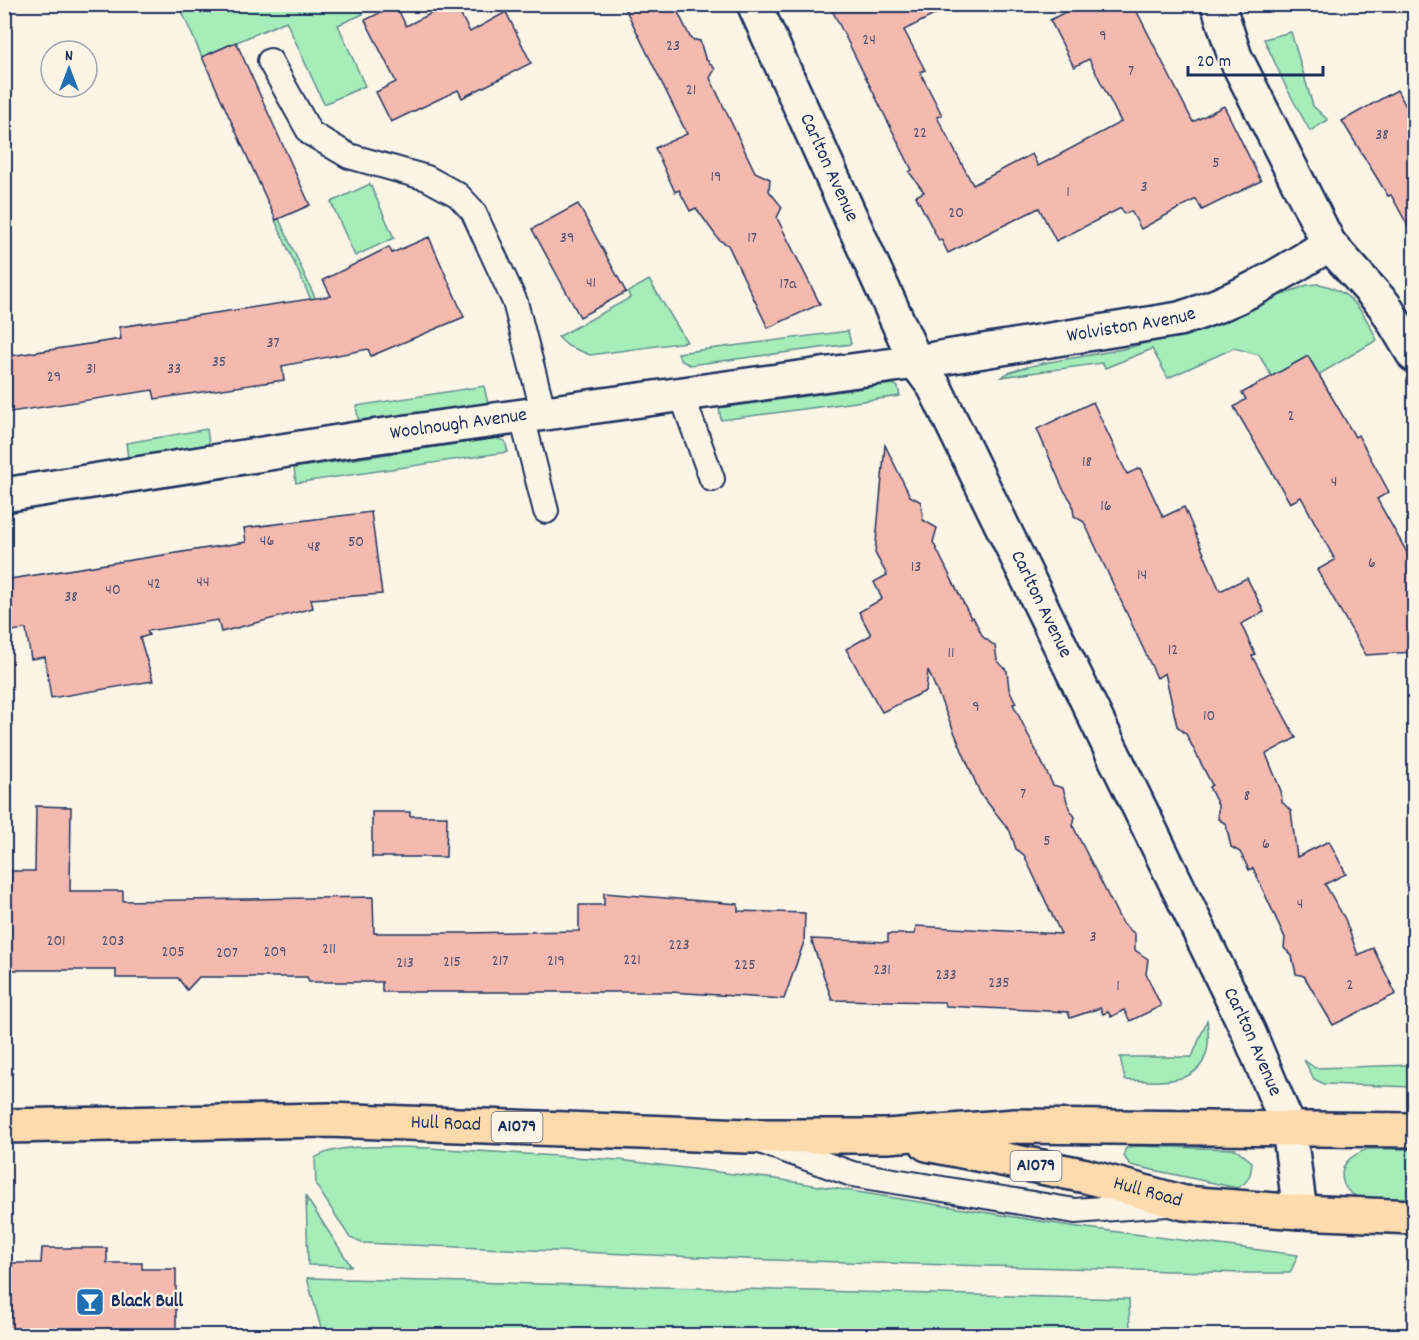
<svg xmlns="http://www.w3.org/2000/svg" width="1419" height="1340" font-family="Dekko,sans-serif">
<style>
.green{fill:#a6edba;stroke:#608e8c;stroke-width:1.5}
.building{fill:#f4baaf;stroke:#1b2f5e;stroke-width:1.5}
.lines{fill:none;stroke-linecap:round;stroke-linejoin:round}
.service-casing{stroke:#1b2f5e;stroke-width:28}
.minor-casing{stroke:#1b2f5e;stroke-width:38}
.primary-casing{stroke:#1b2f5e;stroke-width:38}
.service{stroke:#fcf5e5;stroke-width:24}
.minor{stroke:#fcf5e5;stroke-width:33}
.primary{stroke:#fedbac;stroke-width:33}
.labels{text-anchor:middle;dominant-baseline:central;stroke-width:4.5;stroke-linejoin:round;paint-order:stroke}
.number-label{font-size:16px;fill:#515272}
.shield{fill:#fcf5e5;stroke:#5e6a86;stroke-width:1.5}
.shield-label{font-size:18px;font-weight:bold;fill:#1b2f5e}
.street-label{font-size:20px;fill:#1b2f5e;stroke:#fcf5e5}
.poi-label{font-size:20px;font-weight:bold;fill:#1b2f5e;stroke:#fcf5e5;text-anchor:start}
</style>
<rect width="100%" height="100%" fill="#fcf5e5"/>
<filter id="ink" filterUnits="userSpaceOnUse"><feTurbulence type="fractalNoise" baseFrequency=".0167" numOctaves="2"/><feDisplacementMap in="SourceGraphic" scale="12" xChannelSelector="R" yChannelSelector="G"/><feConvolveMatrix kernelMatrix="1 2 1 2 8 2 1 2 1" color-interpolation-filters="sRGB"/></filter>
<g filter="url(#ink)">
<g class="green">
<polygon points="179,5 359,5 363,14 338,25 365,86 324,104 286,21 202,57"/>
<polygon points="1291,32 1313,106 1328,120 1310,131 1286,87 1264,39"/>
<polygon points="370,184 394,238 355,256 331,202"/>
<polygon points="279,219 317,302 326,333 275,220"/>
<polygon points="649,280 687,342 590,355 568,346 558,337 630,298 628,292"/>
<path d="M1318,284C1350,289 1365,313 1377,340L1318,375L1308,356L1272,377L1259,355L1234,348L1168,378L1152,349L1105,368L1102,363L1001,377C1021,362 1105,355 1135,346C1193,329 1250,307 1307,285Z"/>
<polygon points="848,331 851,344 690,365 680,360 678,353"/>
<polygon points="893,384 898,387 900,396 721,420 719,408"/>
<polygon points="484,386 488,404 359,423 356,406"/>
<polygon points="207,429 209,444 128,458 126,443"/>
<polygon points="495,438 505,441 508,452 296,483 294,468"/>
<path d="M1207,1020C1217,1085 1174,1083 1125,1080L1120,1057H1192Z"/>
<polygon points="1304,1060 1315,1068 1414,1065 1414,1087 1324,1084 1314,1079"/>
<path d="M1132,1146L1236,1149L1252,1162C1251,1176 1249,1182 1237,1188L1130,1165L1124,1156L1125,1149Z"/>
<path d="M429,1148L619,1160L776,1179L1071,1226L1298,1255L1290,1273H1245L770,1260L362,1243L350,1238L316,1185L315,1158C340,1141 398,1148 429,1148Z"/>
<path d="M1367,1149H1414V1201C1391,1200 1343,1208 1342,1175C1342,1160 1356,1154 1367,1149Z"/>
<polygon points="306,1197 351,1266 308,1265"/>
<polygon points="307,1278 1129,1299 1130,1335 323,1335"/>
</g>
<g class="building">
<polygon points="450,4 455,4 470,32 506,12 531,63 462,98 458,90 391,122 376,92 396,82 365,20 396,5 406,26"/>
<polygon points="623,4 674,4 691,39 700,41 705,58 715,69 710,78 755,172 770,179 769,191 782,207 777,218 820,304 768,328 728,245 719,240 696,208 690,211 679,190 675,192 655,148 687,134"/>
<polygon points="829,4 956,4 904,30 925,70 920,72 942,115 937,117 973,185 1032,154 1038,166 1121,122 1089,59 1074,67 1050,20 1080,4 1133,4 1193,122 1224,106 1261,181 1202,210 1196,199 1141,229 1131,211 1124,214 1121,208 1056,241 1039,208 948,253 941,239 939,241 916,196 924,192 909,172 912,170"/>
<polygon points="236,42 310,205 276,220 202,57"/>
<polygon points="1397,90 1414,121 1414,237 1391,195 1388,196 1342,121"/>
<polygon points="578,204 626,292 580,317 532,229"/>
<polygon points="429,237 464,317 371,356 368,349 282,366 284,380 155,399 153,390 4,413 4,357 121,339 119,327 331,296 323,280 389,247 392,253"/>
<polygon points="1308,356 1355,437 1358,435 1389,492 1377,499 1414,565 1414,652 1366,655 1317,570 1335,560 1301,497 1290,503 1234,407 1246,399 1242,393"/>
<polygon points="1093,402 1127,474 1140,468 1163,517 1184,507 1220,591 1247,578 1264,612 1241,624 1255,654 1252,656 1296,738 1266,754 1281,791 1282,802 1291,811 1297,857 1329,841 1346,874 1325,884 1345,919 1358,955 1373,948 1396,994 1333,1025 1304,976 1296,974 1292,956 1284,948 1285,938 1253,868 1249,870 1240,852 1231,847 1226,824 1218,819 1218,805 1209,787 1212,785 1186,734 1177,726 1165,673 1157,678 1084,522 1074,516 1072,502 1063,489 1037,429"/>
<polygon points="885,445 910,496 921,502 923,520 937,528 933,542 971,618 973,617 983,637 995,646 997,660 1007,671 1009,689 1016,703 1013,704 1053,785 1063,788 1069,808 1075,817 1073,826 1087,854 1122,923 1135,934 1135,950 1148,959 1146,974 1161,1006 1130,1021 1124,1010 1111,1017 1108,1012 1103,1014 1100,1008 1070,1018 1068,1012 946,1006 944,1002 832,1000 811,939 888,942 888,934 915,934 916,926 1061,934 1024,855 1016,849 1010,831 980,793 928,670 926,691 882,712 846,649 871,635 859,612 882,599 874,582 887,575 875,553"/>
<polygon points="371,512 382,594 311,599 313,608 221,632 218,620 147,631 149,635 140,638 153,681 51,698 45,657 31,659 26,629 4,632 4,580 246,542 244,528"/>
<polygon points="36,806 71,807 70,891 123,891 123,901 373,897 374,933 465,933 579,931 579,905 604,905 604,893 738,904 738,911 805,913 804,942 784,999 670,992 382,992 382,982 309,982 307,977 199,977 187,990 178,978 116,978 116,970 4,970 4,910 11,910 11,871 35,871"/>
<polygon points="372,812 410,812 410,816 447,816 446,857 372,857"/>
<polygon points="42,1248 107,1248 107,1263 142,1263 142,1269 176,1269 176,1334 4,1335 6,1263 41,1263"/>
</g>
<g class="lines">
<g class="service-casing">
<g id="service">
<polyline points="270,61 310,133 349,156 427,178 458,195 473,211 515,302 544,414"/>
<polyline points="681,393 712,479"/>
<polyline points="522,417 546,511"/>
<polyline points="760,1141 852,1174 1075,1211 1167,1204"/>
</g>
</g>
<g class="minor-casing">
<g id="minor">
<path id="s1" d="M754,4L916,362L934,386L1249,1033L1289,1128L1300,1212"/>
<polyline points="1218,4 1235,57 1329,244 1384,305 1414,355"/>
<path id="s2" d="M4,495L357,439L916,362L1179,319C1236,302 1279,276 1329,244"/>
</g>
</g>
<g class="primary-casing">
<g id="primary">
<path id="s3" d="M4,1126L328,1120L746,1136H887L1016,1126L1414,1130"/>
<path id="s4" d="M927,1144L1086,1176L1184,1203L1300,1212L1414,1217"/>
</g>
</g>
<use href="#service" class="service"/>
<use href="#minor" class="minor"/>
<use href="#primary" class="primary"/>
</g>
</g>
<defs>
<g id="bar-square" transform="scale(1.5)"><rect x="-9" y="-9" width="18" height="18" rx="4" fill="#1f6fb2" stroke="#fcf5e5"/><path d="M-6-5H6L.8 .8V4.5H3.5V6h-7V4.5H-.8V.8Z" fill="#fff"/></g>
</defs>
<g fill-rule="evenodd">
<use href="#bar-square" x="90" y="1302"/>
</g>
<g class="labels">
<g class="number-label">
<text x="1103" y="36">9</text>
<text x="869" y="40">24</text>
<text x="673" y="46">23</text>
<text x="1131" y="71">7</text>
<text x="691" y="90">21</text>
<text x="920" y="133">22</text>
<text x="1382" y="135">38</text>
<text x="1216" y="163">5</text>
<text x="716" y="177">19</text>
<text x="1144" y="187">3</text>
<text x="1068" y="192">1</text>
<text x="956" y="213">20</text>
<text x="567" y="238">39</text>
<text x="752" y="238">17</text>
<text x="591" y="283">41</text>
<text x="788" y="284">17a</text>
<text x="273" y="343">37</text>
<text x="219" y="362">35</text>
<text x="91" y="369">31</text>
<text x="174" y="369">33</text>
<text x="54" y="377">29</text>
<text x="1291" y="416">2</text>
<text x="1087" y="462">18</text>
<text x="1334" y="482">4</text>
<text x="1106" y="506">16</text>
<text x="267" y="541">46</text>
<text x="356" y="542">50</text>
<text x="314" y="547">48</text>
<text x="1372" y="563">6</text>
<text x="916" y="567">13</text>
<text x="1142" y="575">14</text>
<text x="203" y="582">44</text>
<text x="154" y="584">42</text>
<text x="113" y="590">40</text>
<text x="71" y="597">38</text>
<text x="1173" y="650">12</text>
<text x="951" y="653">11</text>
<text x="976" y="707">9</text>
<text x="1209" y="716">10</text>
<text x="1023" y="794">7</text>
<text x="1247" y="796">8</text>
<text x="1047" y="841">5</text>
<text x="1266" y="844">6</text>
<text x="1300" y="904">4</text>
<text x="1093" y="937">3</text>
<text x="56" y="941">201</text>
<text x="113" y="941">203</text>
<text x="679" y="945">223</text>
<text x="329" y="949">211</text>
<text x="173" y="952">205</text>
<text x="275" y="952">209</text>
<text x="227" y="953">207</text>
<text x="632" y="960">221</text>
<text x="500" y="961">217</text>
<text x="556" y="961">219</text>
<text x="452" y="962">215</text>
<text x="405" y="963">213</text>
<text x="745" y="965">225</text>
<text x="882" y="970">231</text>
<text x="946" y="975">233</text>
<text x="999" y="983">235</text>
<text x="1350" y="985">2</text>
<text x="1118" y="986">1</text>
</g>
<g class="shield">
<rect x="491.5" y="1112" width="51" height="30" rx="4.5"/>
<rect x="1010.5" y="1151" width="51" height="30" rx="4.5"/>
</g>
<g class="shield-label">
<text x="517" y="1127">A1079</text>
<text x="1036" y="1166">A1079</text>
</g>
<g class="street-label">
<text stroke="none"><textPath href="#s1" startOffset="180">Carlton Avenue</textPath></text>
<text stroke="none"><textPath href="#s2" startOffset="1140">Wolviston Avenue</textPath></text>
<text stroke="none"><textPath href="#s2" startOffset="460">Woolnough Avenue</textPath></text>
<text stroke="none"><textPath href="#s1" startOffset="666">Carlton Avenue</textPath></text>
<text stroke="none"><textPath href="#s1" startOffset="1152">Carlton Avenue</textPath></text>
<text stroke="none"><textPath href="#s3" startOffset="442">Hull Road</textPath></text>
<text stroke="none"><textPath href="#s4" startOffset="226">Hull Road</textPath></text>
</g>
<g class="poi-label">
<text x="111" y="1302">Black Bull</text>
</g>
</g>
<rect width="1419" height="1340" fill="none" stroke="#fcf5e5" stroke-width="24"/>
<rect x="12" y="12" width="1395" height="1316" fill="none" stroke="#1b2f5e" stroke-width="2" filter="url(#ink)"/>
<g transform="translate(69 69)"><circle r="28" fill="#fcf5e5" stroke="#a2a6af" stroke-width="1.5"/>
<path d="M0-4.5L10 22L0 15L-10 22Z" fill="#1f6fb2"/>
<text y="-9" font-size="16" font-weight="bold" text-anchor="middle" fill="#1b2f5e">N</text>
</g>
<path d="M1188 66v9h135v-9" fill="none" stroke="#1b2f5e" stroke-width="3"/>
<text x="1197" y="66" font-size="18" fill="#1b2f5e" stroke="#fcf5e5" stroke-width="4.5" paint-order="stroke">20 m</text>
</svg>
